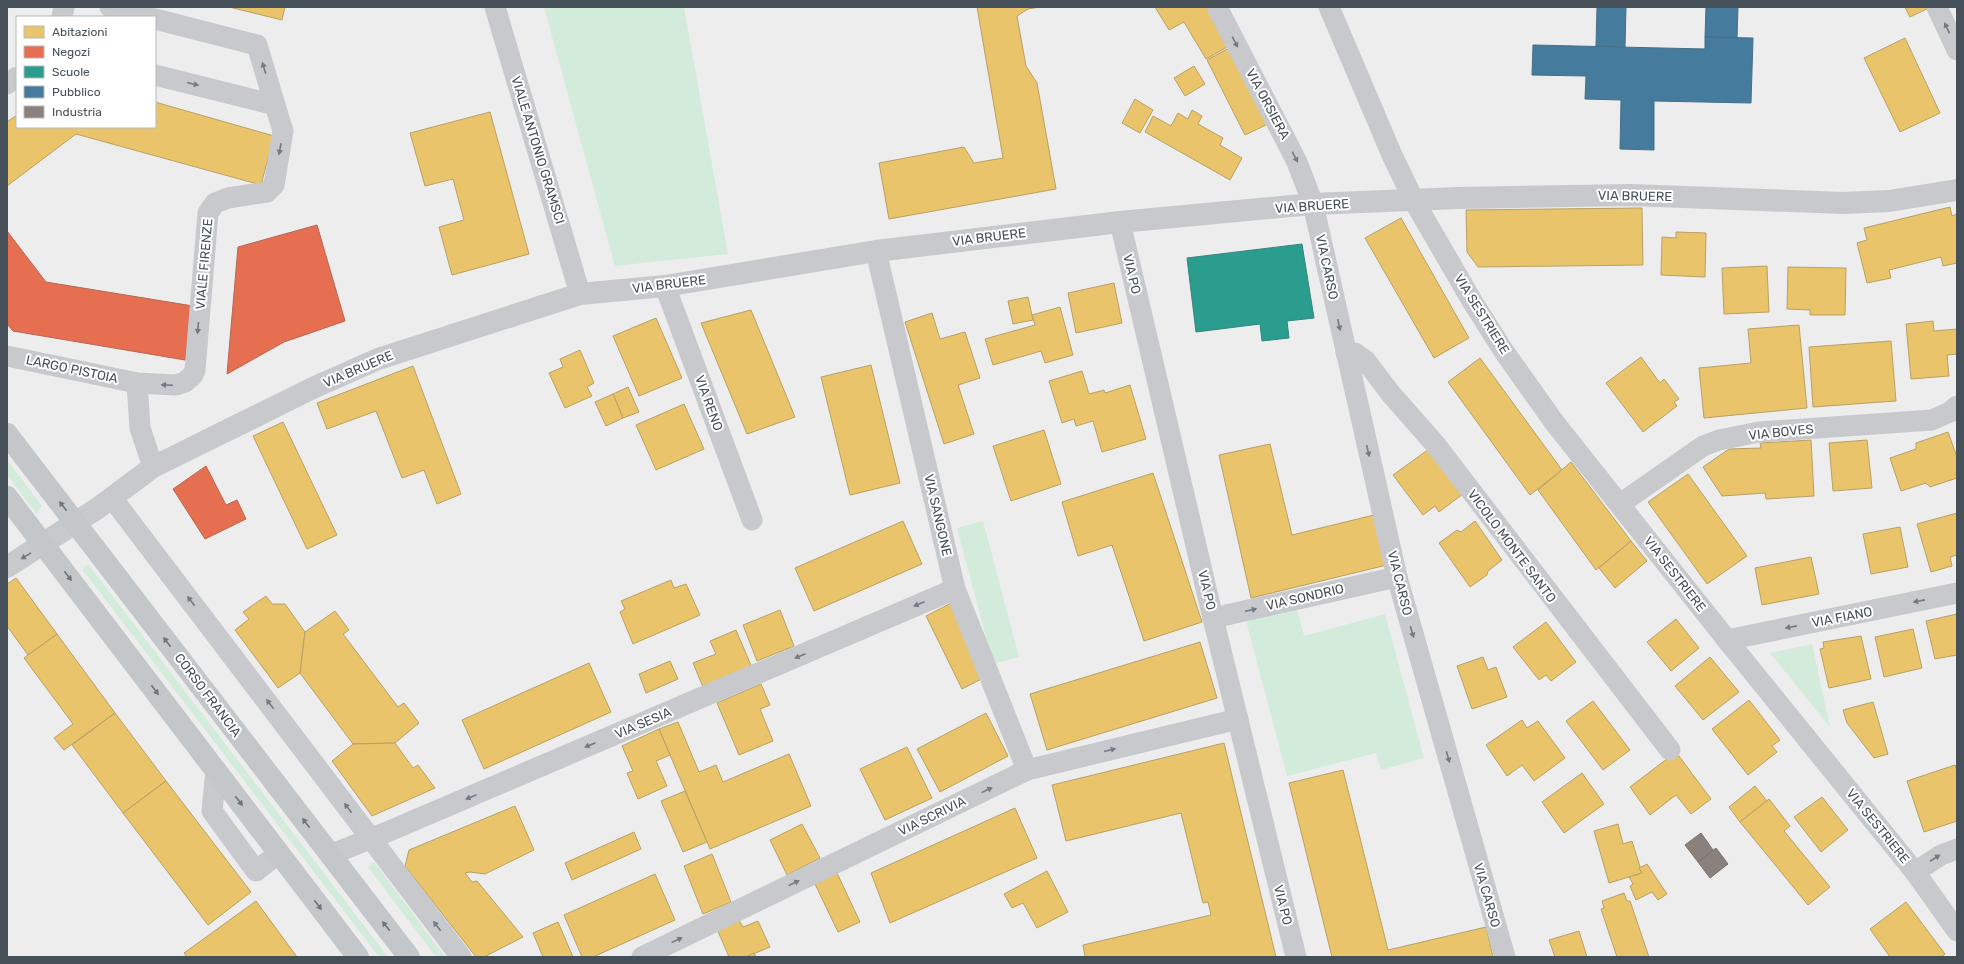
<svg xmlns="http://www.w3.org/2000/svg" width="1964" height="964" font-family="Rubik,sans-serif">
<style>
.green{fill:#d3ebdb}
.homes{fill:#e9c46a;stroke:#b8a165}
.shops{fill:#e76f51;stroke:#b76653}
.schools{fill:#2a9d8f;stroke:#32867e}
.public{fill:#457b9d;stroke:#456e88}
.industry{fill:#8a817c;stroke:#767271}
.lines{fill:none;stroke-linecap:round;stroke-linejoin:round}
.minor{stroke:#c7c9cc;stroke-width:21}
.tertiary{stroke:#c7c9cc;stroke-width:22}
.primary{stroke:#c4c7c9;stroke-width:22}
.oneway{fill:#737a81}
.oneway2{fill:#6c747a}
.labels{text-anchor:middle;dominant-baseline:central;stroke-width:4;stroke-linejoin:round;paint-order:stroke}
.street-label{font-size:13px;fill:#465058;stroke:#fff}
</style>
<rect width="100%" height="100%" fill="#eeeded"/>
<g class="green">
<polygon points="544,7 684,7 728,254 615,266"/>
<polygon points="7,460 42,506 37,514 7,475"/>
<polygon points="983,521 1019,657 993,664 957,528"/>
<polygon points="88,564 388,957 379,957 82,569"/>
<polygon points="1294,599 1304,636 1385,614 1424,758 1381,770 1376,753 1287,776 1244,613"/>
<polygon points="1812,644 1830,727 1770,653"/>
<polygon points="373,862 377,866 445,957 436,957 368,867"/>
</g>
<g class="homes">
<polygon points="229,7 285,7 282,20"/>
<polygon points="977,7 1040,7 1028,9 1017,16 1026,66 1037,83 1056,189 889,219 879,163 964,147 974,163 1003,158"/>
<polygon points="1155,7 1212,7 1234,43 1206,59 1184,22 1169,30"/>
<polygon points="1905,7 1931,7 1910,17"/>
<polygon points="1905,38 1940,113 1900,132 1864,58"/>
<polygon points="1229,48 1268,124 1245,135 1207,60"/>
<polygon points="1194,66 1205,84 1185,96 1174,78"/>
<polygon points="1135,99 1153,110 1140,133 1122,123"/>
<polygon points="155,102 274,136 261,185 76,134 7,186 7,122 17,115 17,127 155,127"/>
<polygon points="1192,110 1202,116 1198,124 1223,138 1220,145 1242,158 1230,180 1145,132 1153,116 1171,126 1178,113 1188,119"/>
<polygon points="490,112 529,254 452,275 439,227 464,220 453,179 425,186 410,133"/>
<polygon points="1950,207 1952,216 1957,214 1957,263 1943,266 1941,257 1889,270 1891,278 1867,283 1857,243 1867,240 1864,228"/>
<polygon points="1642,208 1643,265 1478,267 1467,252 1466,210"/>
<polygon points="1401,218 1469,338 1434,358 1365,238"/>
<polygon points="1676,232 1706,233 1705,277 1661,275 1662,237 1676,238"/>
<polygon points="1767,266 1769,312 1724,314 1722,268"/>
<polygon points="1788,267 1846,268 1845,315 1810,315 1810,310 1787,309"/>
<polygon points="1114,283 1122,323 1076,333 1068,293"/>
<polygon points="1028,297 1033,320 1013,324 1008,301"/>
<polygon points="1060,307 1073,355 1045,363 1041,351 993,365 985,339 1035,325 1032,315"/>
<polygon points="751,310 795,417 747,434 701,323"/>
<polygon points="932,313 940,339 965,332 980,378 958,385 974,434 944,444 905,322"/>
<polygon points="656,318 682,378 639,396 613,336"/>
<polygon points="1933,321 1934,331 1957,329 1957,354 1947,355 1949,376 1911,379 1906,324"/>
<polygon points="1799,325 1807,408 1704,418 1699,368 1751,363 1748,329"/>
<polygon points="1891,341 1896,401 1813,407 1809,347"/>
<polygon points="580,350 594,383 587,387 592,396 565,408 549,373 563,367 560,359"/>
<polygon points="1641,357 1660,383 1664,379 1679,399 1674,402 1677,406 1643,432 1606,383"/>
<polygon points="1480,358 1562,470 1530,495 1448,382"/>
<polygon points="871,365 900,483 850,495 821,377"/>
<polygon points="413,366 461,494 437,504 424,470 402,478 376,411 327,429 317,403"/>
<polygon points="1082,371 1089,394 1104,390 1105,393 1130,385 1146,439 1102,452 1093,421 1076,426 1074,419 1062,423 1049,381"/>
<polygon points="628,387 639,412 623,418 613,394"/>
<polygon points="613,394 623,418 606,426 595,402"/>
<polygon points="684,404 704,449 656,470 636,425"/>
<polygon points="283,422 337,535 307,549 253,436"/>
<polygon points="1044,430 1061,484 1011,501 993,446"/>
<polygon points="1948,432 1957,457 1957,478 1930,487 1926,483 1901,491 1890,458 1916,449 1916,443"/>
<polygon points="1811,440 1814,496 1766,499 1765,493 1722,496 1703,467 1729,449 1761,448 1760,443"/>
<polygon points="1867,440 1872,488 1833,491 1829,443"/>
<polygon points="1270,444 1292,535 1378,514 1391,564 1251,598 1219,455"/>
<polygon points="1429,449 1463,494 1439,512 1435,506 1423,515 1393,475"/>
<polygon points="1571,462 1631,541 1596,570 1538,490"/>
<polygon points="1153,473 1202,622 1144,641 1112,545 1078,556 1062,502"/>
<polygon points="1688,474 1747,556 1707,584 1648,502"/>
<polygon points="1957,513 1957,555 1950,557 1952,566 1931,572 1917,524"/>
<polygon points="903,521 922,564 814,611 795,568"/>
<polygon points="1475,521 1502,560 1488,571 1487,575 1470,587 1439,543 1457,530 1461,532"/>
<polygon points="1900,527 1908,567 1871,574 1863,534"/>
<polygon points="1631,541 1647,561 1615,588 1599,568"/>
<polygon points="1811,557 1819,594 1762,605 1755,568"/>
<polygon points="16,578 57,634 28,655 7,626 7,584"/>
<polygon points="671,580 674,588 686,584 700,615 633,644 620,612 625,609 621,601"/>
<polygon points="266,596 272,604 285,604 305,632 300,673 278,688 235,630 249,619 243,612"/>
<polygon points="955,601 991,674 962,689 926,616"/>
<polygon points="780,610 794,646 757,661 743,625"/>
<polygon points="335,611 349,630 343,634 398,707 404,703 419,723 395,743 353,744 300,673 305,632"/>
<polygon points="1957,614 1957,655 1935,659 1926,621"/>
<polygon points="1676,619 1699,648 1671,671 1647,642"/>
<polygon points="1546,622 1576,662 1551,681 1546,675 1539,680 1513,647"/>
<polygon points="1913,629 1922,668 1884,677 1875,637"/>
<polygon points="736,630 753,670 703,687 693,663 716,654 710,641"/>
<polygon points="57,634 115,713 64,750 54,738 73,724 24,658"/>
<polygon points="1861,636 1871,679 1829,688 1820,649 1824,648 1823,642"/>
<polygon points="1200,642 1217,698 1047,750 1030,694"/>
<polygon points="1483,657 1488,670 1496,667 1507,697 1472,709 1457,666"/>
<polygon points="1710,657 1739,692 1703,720 1675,686"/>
<polygon points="670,661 678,679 646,693 639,674"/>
<polygon points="589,663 611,712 484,769 462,720"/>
<polygon points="761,684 770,705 760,709 773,741 739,755 717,703"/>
<polygon points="1749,700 1780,740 1772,746 1777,752 1748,775 1712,729"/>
<polygon points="1593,701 1630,750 1603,770 1566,721"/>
<polygon points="1873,702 1888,754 1874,758 1847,723 1843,710"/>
<polygon points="115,713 166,781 123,813 72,745"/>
<polygon points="986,713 1008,756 940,792 917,749"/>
<polygon points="1522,720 1527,728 1538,721 1565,758 1534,781 1522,765 1507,776 1486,745"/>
<polygon points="678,722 699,772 716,765 723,782 789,754 811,806 710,849 659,729"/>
<polygon points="659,729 670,755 656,761 667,786 638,799 627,773 633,771 622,746"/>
<polygon points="395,743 413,768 418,765 435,788 372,816 332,761 353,744"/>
<polygon points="1224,743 1276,957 1085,957 1083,945 1211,915 1208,902 1203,903 1181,813 1066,841 1052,785"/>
<polygon points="907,747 932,798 885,820 860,769"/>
<polygon points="1676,752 1711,799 1691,814 1676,795 1650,815 1630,787"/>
<polygon points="1955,765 1957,771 1957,821 1924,832 1907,781"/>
<polygon points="1343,770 1388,950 1486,927 1493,957 1332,957 1289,783"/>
<polygon points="1582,773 1604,804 1564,833 1542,802"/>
<polygon points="166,781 251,892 208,925 123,813"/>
<polygon points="1755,786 1767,801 1740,822 1729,807"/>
<polygon points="685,791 707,842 683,852 661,801"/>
<polygon points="1822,797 1848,830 1821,852 1794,817"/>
<polygon points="1769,799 1790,826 1784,831 1830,887 1808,905 1740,822"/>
<polygon points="515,806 534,850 485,874 470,872 465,873 472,882 477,881 523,937 484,957 476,957 405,866 409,850"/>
<polygon points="1015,808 1037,858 890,923 871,873"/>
<polygon points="802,824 820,858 787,875 770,840"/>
<polygon points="1618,824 1623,844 1632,841 1642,873 1609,883 1594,831"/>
<polygon points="634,832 641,849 572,880 565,863"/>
<polygon points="712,854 731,902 703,914 684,866"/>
<polygon points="1647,864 1667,894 1658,900 1652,892 1636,900 1630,886 1633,884 1629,877 1642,873 1639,868"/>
<polygon points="1047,871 1068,912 1037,928 1023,903 1012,908 1004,894"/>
<polygon points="837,873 860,922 838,932 815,884"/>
<polygon points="655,874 675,920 593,957 582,957 564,915"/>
<polygon points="1624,893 1627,901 1630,901 1649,957 1617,957 1601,909 1604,908 1602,901"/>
<polygon points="256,901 297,957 187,957 184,953"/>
<polygon points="1906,902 1945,954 1941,957 1890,957 1870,929"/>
<polygon points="739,920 743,927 758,921 770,947 746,957 729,957 717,929"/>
<polygon points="558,922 573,957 543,957 533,933"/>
<polygon points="1579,931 1587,957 1555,957 1549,940"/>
<polygon points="754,953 756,957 746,957"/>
</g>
<g class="shops">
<polygon points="317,225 345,321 284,342 227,374 238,247"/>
<polygon points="7,231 46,282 193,306 185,360 13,331 7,324"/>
<polygon points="206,466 226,505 237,500 246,519 205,539 173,489"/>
</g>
<polygon class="schools" points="1302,244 1314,318 1287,321 1289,338 1262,341 1260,324 1196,332 1187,258"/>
<g class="public">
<polygon points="1597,7 1626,7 1625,47 1596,46"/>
<polygon points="1706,7 1738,7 1737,38 1705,37"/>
<polygon points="1705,37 1753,38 1751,103 1654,101 1654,150 1620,149 1621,100 1585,99 1586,76 1532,75 1533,45 1705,49"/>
</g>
<g class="industry">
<polygon points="1701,833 1713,850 1698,862 1685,845"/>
<polygon points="1716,848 1728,864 1710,878 1698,862"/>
</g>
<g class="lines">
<g class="minor">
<polyline points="110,7 149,17"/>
<polyline points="495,7 580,294"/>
<polyline points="1217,7 1297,162 1313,204 1397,577 1505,957"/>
<polyline points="1329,7 1392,155 1414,201 1472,301 1503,350 1554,422 1727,640 1915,872 1957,931"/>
<polyline points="1937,7 1957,50"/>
<polyline points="62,17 64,7"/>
<polyline points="155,19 257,45 275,105"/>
<polyline points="7,84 17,77"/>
<polyline points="1120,222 1213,618 1296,957"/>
<polyline points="876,251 955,589 1027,770"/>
<polyline points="665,286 752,520"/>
<polyline points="1346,353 1355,353 1366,361 1391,394 1435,444 1670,750"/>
<polyline points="7,356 137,383 176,385 185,382 193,375 195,370 208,213 215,203 228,198 267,192 274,185 283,131 275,105 155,75"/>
<polyline points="137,383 140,428 153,467"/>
<polyline points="112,498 461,957"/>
<polyline points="1620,504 1703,446 1719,440 1759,432 1932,420 1950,412 1957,406"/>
<polyline points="1213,618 1397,577"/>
<polyline points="1727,640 1957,593"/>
<polyline points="216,770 212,811 256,871 279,853"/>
<polyline points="330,855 387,832 955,589"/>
<polyline points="1915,872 1941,855 1957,849"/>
<polyline points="642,957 1027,770 1238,719"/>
</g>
<polyline class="tertiary" points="7,567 98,508 153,467 315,387 378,359 580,294 665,286 876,251 1120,222 1313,204 1458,198 1631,195 1843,203 1889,201 1957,190"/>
<g class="primary">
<polyline points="7,434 409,957"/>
<polyline points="7,497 358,957"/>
</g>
</g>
<defs><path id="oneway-solid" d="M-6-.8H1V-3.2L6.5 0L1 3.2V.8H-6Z"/></defs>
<g class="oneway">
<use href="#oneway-solid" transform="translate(1947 28) rotate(-115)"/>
<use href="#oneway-solid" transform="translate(1235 42) rotate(62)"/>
<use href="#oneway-solid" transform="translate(264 68) rotate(-107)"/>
<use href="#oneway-solid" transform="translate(193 84) rotate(14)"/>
<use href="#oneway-solid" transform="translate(280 149) rotate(100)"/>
<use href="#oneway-solid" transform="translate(1295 157) rotate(63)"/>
<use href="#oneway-solid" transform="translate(1339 325) rotate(78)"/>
<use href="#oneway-solid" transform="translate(198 328) rotate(95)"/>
<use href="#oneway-solid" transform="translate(167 385) rotate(-177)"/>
<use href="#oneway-solid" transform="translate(1368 451) rotate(77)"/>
<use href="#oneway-solid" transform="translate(26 556) rotate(149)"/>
<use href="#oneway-solid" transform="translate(191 601) rotate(-127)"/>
<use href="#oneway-solid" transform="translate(1919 601) rotate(169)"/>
<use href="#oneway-solid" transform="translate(919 604) rotate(157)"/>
<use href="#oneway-solid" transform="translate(1251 610) rotate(-13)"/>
<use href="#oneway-solid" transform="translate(1791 627) rotate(169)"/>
<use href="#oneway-solid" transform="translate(1412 632) rotate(74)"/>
<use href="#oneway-solid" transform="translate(800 656) rotate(157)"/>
<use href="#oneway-solid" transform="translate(270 704) rotate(-127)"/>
<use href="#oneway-solid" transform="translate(590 745) rotate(157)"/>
<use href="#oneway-solid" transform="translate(1110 750) rotate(-14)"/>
<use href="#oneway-solid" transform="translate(1448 757) rotate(74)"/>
<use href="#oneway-solid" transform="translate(987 790) rotate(-26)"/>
<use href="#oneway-solid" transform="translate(471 797) rotate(157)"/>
<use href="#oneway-solid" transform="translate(348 808) rotate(-127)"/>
<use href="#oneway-solid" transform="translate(1935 858) rotate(-33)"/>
<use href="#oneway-solid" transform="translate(794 883) rotate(-26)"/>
<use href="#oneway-solid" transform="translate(437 926) rotate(-127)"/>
<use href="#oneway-solid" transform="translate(677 940) rotate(-26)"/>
</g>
<g class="oneway2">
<use href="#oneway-solid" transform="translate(63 506) rotate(-128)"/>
<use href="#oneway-solid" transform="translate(68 576) rotate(53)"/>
<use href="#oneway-solid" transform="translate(167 642) rotate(-127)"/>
<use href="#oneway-solid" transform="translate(155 690) rotate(53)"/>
<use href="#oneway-solid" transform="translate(239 801) rotate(53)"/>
<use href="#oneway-solid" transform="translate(306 823) rotate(-127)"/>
<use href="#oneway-solid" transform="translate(318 905) rotate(53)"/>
<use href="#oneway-solid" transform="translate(386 926) rotate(-128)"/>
</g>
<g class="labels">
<g class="street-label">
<text transform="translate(1268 104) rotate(62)">VIA ORSIERA</text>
<text transform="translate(538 150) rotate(73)">VIALE ANTONIO GRAMSCI</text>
<text transform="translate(1635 196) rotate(1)">VIA BRUERE</text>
<text transform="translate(1312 206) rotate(-4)">VIA BRUERE</text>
<text transform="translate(989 237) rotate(-7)">VIA BRUERE</text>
<text transform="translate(204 264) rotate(-85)">VIALE FIRENZE</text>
<text transform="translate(1327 267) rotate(78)">VIA CARSO</text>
<text transform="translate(1132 274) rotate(77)">VIA PO</text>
<text transform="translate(669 284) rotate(-7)">VIA BRUERE</text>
<text transform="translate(1482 314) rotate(58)">VIA SESTRIERE</text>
<text transform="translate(72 369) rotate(12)">LARGO PISTOIA</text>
<text transform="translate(358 369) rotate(-23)">VIA BRUERE</text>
<text transform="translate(709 403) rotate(70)">VIA RENO</text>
<text transform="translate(1781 432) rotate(-6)">VIA BOVES</text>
<text transform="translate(938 515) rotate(77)">VIA SANGONE</text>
<text transform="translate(1512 546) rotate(53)">VICOLO MONTE SANTO</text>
<text transform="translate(1675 574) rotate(52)">VIA SESTRIERE</text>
<text transform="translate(1400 583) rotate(76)">VIA CARSO</text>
<text transform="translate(1207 590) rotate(77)">VIA PO</text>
<text transform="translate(1305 597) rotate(-13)">VIA SONDRIO</text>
<text transform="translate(1842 617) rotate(-11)">VIA FIANO</text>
<text transform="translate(208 695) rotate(53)">CORSO FRANCIA</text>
<text transform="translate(643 723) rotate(-23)">VIA SESIA</text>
<text transform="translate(932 816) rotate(-26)">VIA SCRIVIA</text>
<text transform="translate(1878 826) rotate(51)">VIA SESTRIERE</text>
<text transform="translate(1487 895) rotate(74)">VIA CARSO</text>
<text transform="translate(1283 905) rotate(76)">VIA PO</text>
</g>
</g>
<rect width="1964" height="964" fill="none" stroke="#465058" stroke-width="16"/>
<rect x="16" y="16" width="140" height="112" fill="#ffffff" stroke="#b5b9bc"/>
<rect x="24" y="26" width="20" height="12" fill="#e9c46a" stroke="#b5b9bc"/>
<text x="52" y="36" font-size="12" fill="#465058">Abitazioni</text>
<rect x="24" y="46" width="20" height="12" fill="#e76f51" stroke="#b5b9bc"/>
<text x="52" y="56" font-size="12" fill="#465058">Negozi</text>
<rect x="24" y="66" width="20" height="12" fill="#2a9d8f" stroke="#b5b9bc"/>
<text x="52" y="76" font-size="12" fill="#465058">Scuole</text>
<rect x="24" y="86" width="20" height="12" fill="#457b9d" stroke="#b5b9bc"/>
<text x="52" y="96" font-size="12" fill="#465058">Pubblico</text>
<rect x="24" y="106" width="20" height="12" fill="#8a817c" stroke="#b5b9bc"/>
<text x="52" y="116" font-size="12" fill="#465058">Industria</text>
</svg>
